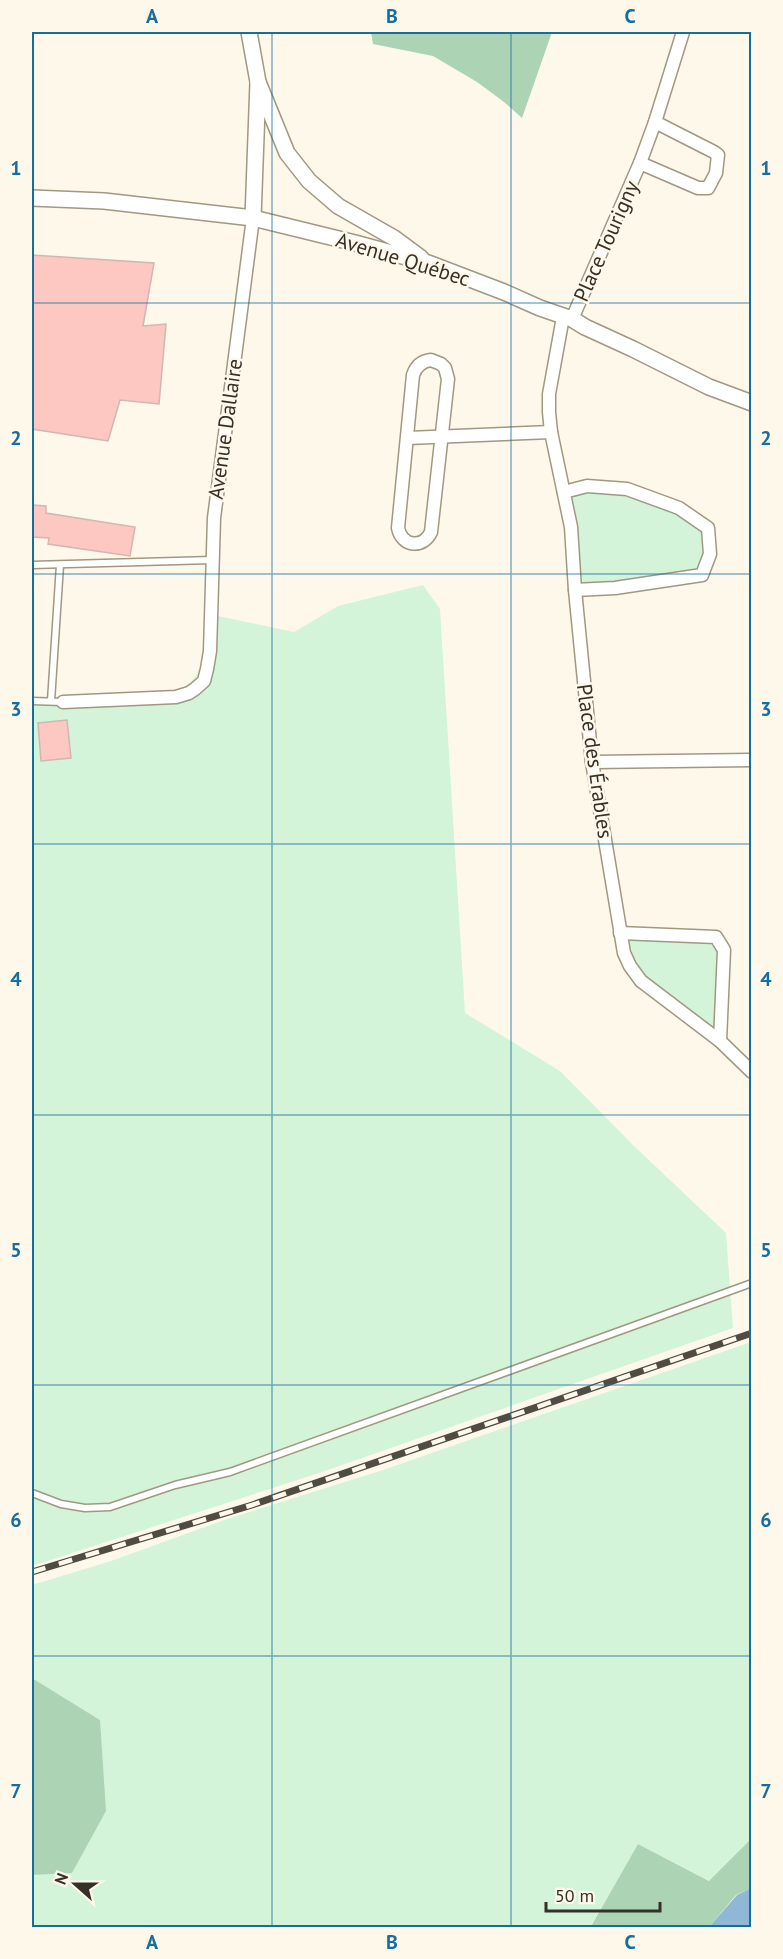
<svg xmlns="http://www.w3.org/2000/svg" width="783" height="1959" font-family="'PT Sans',sans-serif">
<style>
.green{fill:#d3f4d9}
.forest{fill:#acd4b4}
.water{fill:#90b7d6}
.building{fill:#fdc7c2;stroke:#d2b6b3;stroke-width:1.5}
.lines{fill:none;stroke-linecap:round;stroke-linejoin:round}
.service-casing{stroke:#a19882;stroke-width:9}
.minor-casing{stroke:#a19882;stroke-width:15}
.tertiary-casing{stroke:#a19882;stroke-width:18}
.service{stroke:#fff;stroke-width:6}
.minor{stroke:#fff;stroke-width:12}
.tertiary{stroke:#fff;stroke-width:15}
.rail-casing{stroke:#514c43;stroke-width:7}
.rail{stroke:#fef8ea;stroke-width:4.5;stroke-dasharray:14;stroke-linecap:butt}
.grid{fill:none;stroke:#166e9e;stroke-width:1.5;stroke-opacity:0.55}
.labels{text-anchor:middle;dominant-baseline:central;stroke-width:5;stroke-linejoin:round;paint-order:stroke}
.street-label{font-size:21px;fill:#353128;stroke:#fef8ea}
.neatline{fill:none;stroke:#166e9e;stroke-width:2}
.grid-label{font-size:20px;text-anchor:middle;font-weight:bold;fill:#166e9e}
</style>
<rect width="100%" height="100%" fill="#fef8ea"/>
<g class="green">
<polygon points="627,489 708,528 702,575 575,590 564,492"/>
<path d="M423,585L440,609L465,1013L560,1071L635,1147L726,1233L733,1328L322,1472L32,1566V699L161,693C209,689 204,650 204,613L294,632L338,606Z"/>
<polygon points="620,933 716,937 724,950 720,1041 641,981"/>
<polygon points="751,1342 751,1839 710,1881 638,1844 590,1927 32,1928 32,1875 72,1872 100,1720 32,1678 32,1585 111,1561 224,1520 383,1470"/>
</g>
<g class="forest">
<polygon points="371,32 552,32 522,118 504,102 477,82 433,56 373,44"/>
<polygon points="32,1678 100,1720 106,1811 72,1873 32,1875"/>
<polygon points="751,1839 751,1888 736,1895 709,1927 590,1928 638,1844 709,1881"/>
</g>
<polygon class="water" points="751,1888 751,1927 709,1927 737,1895"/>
<g class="building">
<polygon points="32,255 154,263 143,326 166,324 159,404 120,400 108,441 32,429"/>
<polygon points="32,505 46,506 46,513 135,527 130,556 48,544 49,538 32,537"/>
<polygon points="67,720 71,758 41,761 38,723"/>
</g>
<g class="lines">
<g class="service-casing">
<g id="service">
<polyline points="32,565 212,560"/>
<polyline points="32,701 63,702"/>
<polyline points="51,701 60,565"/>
<polyline points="32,1493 61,1504 85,1508 110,1507 175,1485 230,1472 752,1283"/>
</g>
</g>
<g class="minor-casing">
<g id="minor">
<polyline points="640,163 698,188 708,188 716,173 718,155 714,152 655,122"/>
<polyline points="563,317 549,394 549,412 551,432 571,527 575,590 592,762 624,953 630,966 641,981 720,1041 752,1072"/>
<polyline points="572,319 640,163 655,122 683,32"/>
<path d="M431,360L441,364L445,368L448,379L431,532C423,549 402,547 398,528L413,375C416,366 422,361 431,360Z"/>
<polyline points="408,438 551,432"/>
<polyline points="564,492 587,486 627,489 679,508 708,528 710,554 702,575 615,588 575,590"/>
<polyline points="63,702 176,697 189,693 195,689 204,681 207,669 210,651 214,518 253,218"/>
<polyline points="592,762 752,760"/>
<polyline points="620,933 716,937 724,950 720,1041"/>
</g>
</g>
<g class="tertiary-casing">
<g id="tertiary">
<polyline points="249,32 258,82 253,218"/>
<polyline points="258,82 287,153 309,181 338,206 394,238 421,258"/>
<polyline points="32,198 104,201 253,218 355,243 428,263 504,292 540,308 572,319 585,327 633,349 709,387 752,403"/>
</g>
</g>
<use href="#service" class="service"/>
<use href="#minor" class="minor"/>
<use href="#tertiary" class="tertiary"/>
<g class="rail-casing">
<polyline id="rail" points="32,1572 252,1505 752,1333"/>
</g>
<use href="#rail" class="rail"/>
</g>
<path class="grid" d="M272,32V1928M511,32V1928M32,303H752M32,574H752M32,844H752M32,1115H752M32,1385H752M32,1656H752"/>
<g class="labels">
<g class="street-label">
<text transform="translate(606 241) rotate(-66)">Place Tourigny</text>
<text transform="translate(403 259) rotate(17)">Avenue Québec</text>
<text transform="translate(225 429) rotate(-82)">Avenue Dallaire</text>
<text transform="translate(595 761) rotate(82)">Place des Érables</text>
</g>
</g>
<rect width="783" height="1959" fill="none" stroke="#fef8ea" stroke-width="66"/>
<g transform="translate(75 1884) rotate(291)" stroke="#fef8ea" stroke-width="4.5" paint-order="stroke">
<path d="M0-4.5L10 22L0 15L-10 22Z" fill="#353128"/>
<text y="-9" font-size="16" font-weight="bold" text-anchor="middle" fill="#353128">N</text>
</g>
<path d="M546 1902v9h114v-9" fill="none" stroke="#353128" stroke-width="3"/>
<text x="555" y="1902" font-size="18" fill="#353128" stroke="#fef8ea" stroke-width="4.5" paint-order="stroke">50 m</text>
<rect x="33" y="33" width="717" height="1893" class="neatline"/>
<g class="grid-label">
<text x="152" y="23">A</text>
<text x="392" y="23">B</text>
<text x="630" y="23">C</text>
<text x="16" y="175">1</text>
<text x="766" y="175">1</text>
<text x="16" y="445">2</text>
<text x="766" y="445">2</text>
<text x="16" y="716">3</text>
<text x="766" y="716">3</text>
<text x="16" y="986">4</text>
<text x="766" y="986">4</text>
<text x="16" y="1257">5</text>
<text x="766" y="1257">5</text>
<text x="16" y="1527">6</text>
<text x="766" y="1527">6</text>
<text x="16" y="1798">7</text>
<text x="766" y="1798">7</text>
<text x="152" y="1949">A</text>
<text x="392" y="1949">B</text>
<text x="630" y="1949">C</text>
</g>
</svg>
